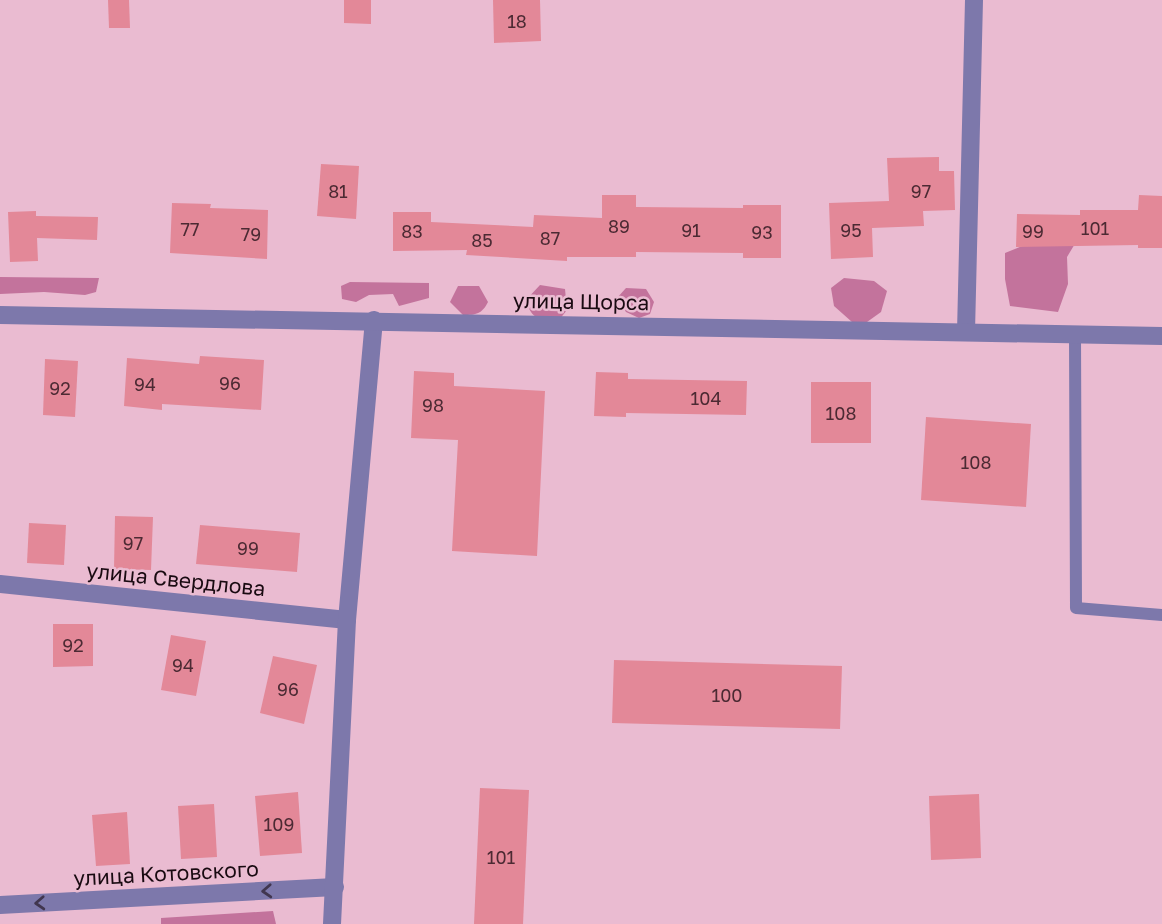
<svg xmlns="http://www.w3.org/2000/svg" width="1162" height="924" font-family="'Golos Text',sans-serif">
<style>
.forest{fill:#c3739c}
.building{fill:#e38898}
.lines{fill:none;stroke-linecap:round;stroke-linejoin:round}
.service{stroke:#7d78ab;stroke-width:12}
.minor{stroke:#7d78ab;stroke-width:18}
.tertiary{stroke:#7d78ab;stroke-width:18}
.oneway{stroke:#41364f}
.labels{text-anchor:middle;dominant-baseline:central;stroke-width:5;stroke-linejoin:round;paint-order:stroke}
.number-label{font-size:18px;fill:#4c2a33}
.street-label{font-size:21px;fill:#190a11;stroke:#eabbd1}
</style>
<rect width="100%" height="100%" fill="#eabbd1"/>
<g class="forest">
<polygon points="1047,236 1076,242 1067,257 1068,284 1058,312 1010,306 1005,279 1005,253"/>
<polygon points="0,277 99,278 96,292 85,295 44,292 0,294"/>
<polygon points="844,278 874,281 887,291 881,312 867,322 852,322 834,306 831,288"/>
<polygon points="350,282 429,283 429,298 399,306 393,294 369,295 356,302 342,299 341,286"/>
<path d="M540,285L565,289L567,310L559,320C539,319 532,321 526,300Z"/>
<path d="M458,286H479L488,302C482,314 476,315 463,315L450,302Z"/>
<polygon points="626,288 646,289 654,302 650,314 639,318 626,312 617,298"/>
<polygon points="273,911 276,924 161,924 161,918"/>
</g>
<g class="building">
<polygon points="108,0 129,0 130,28 109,28"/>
<polygon points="344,0 371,0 371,24 344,23"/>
<polygon points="493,0 540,0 541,41 494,43"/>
<polygon points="939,157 939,171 954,171 955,210 923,211 924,226 872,228 873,257 831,259 829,203 889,201 887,158"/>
<polygon points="321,164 359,166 356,219 317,216"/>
<polygon points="602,195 636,195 636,207 743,208 743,205 781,205 781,258 743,258 743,253 636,252 636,257 567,257 567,261 466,255 467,250 393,251 393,212 431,212 431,222 533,227 534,215 602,218"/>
<polygon points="1139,195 1162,196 1162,248 1138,248 1138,245 1016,247 1017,214 1080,215 1080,210 1138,210"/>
<polygon points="172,203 211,204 210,208 268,210 267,259 170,253"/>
<polygon points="36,211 36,216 98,217 97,240 37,238 38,261 10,262 8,212"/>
<polygon points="200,356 264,360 261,410 162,404 162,410 124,406 127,358 199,364"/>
<polygon points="45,359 78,361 75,417 43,415"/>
<polygon points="414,371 454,373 454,386 545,391 537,556 452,551 458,440 411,438"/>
<polygon points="596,372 628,373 628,379 747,381 746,415 626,413 626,417 594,416"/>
<rect x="811" y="382" width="60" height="61"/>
<polygon points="926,417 1031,424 1026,507 921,500"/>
<polygon points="115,516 153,517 151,570 114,569"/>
<polygon points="29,523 66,525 64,565 27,563"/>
<polygon points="200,525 300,533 297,572 196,564"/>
<polygon points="53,624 93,624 93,666 53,667"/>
<polygon points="171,635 206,641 196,696 161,690"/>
<polygon points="273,656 317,665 304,724 260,713"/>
<polygon points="614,660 842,666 840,729 612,723"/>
<polygon points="480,788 529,790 523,924 474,924"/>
<polygon points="298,792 302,853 260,856 255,796"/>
<polygon points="979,794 981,858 931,860 929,796"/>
<polygon points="214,804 217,857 181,859 178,806"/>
<polygon points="127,812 130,864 96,866 92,815"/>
</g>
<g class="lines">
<polyline class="service" points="1075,334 1076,608 1162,615"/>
<g class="minor">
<polyline points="966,332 974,0"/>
<polyline points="0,584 347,620"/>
<polyline points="0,905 335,887"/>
<polyline points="332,924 347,620 374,320"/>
</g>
<polyline class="tertiary" points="0,315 1162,336"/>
</g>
<defs><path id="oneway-chevron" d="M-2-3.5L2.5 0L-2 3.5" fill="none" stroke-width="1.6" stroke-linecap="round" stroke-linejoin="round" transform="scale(1.75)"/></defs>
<g class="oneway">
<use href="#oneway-chevron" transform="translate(267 891) rotate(177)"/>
<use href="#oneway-chevron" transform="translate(40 903) rotate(177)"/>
</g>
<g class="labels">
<g class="number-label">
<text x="517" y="21">18</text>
<text x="338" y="191">81</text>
<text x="921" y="191">97</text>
<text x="619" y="226">89</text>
<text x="1095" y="228">101</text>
<text x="190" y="229">77</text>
<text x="691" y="230">91</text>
<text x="851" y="230">95</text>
<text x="412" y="231">83</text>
<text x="1033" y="231">99</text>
<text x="762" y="232">93</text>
<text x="251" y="234">79</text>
<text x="550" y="238">87</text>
<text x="482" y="240">85</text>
<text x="230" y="383">96</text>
<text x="145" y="384">94</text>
<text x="60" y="388">92</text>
<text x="706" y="398">104</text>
<text x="433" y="405">98</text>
<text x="841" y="413">108</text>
<text x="976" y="462">108</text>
<text x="133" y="543">97</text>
<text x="248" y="548">99</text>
<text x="73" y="645">92</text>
<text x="183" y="665">94</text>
<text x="288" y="689">96</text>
<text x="727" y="695">100</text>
<text x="279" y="824">109</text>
<text x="501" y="857">101</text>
</g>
<g class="street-label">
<text transform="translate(581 301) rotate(1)">улица Щорса</text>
<text transform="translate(176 579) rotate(6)">улица Свердлова</text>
<text transform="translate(166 873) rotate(-3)">улица Котовского</text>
</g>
</g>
</svg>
